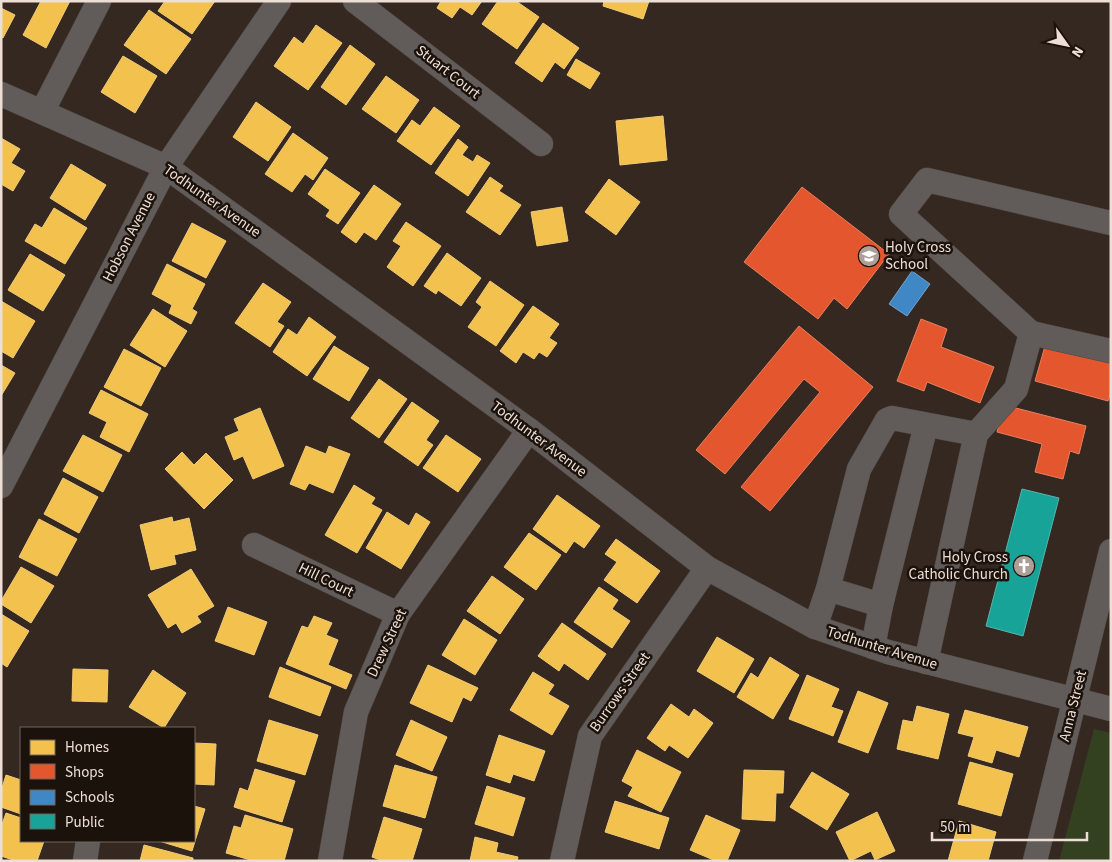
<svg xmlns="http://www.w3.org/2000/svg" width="1112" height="862" font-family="'Source Sans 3',sans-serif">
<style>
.green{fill:#344120}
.homes{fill:#f2c14e;stroke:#f1ca77}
.shops{fill:#e4572e;stroke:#e78060}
.schools{fill:#3f88c5;stroke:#74a2ca}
.public{fill:#17a398;stroke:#58b5ab}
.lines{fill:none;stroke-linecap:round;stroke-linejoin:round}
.minor-casing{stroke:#504640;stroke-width:25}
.minor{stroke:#615c5a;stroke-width:24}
.labels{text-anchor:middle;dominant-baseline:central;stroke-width:5;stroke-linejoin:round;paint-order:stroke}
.street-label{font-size:15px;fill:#eedfd6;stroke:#1c120c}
.poi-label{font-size:15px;fill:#eedfd6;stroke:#1c120c;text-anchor:start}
</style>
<rect width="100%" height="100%" fill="#342821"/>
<polygon class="green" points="1094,729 1111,733 1111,861 1059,861"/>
<g class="homes">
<polygon points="41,1 70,1 46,48 23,35"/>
<polygon points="165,1 215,1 192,34 158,11"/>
<polygon points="441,1 482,1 472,15 460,7 452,18 437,8"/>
<polygon points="498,1 516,1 539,17 517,49 482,24"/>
<polygon points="604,1 649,1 643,19 603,6"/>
<polygon points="1,8 15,15 3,38 1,37"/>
<polygon points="149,10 191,39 166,74 124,45"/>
<polygon points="543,23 579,48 564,69 555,62 542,82 515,63"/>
<polygon points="316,25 342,43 308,90 274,66 294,37 303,44"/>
<polygon points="350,45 375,64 346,105 321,87"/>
<polygon points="123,56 157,76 135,113 101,92"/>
<polygon points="576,59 600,73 590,89 567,75"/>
<polygon points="386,76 419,100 396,133 362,109"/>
<polygon points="256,102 291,127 268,161 233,137"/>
<polygon points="434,107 460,126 431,165 397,141 412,120 420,126"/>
<polygon points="663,116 667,160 620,165 616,121"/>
<polygon points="293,133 328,158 313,180 305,174 292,192 265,174"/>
<polygon points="1,138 20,149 11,163 25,171 13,191 1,184"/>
<polygon points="458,139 468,147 462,155 473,162 477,155 490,163 468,196 435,173"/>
<polygon points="71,164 106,185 85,220 50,198"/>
<polygon points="325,169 360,193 338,224 326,216 330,210 308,194"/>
<polygon points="490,177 503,186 499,191 521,205 500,235 466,212"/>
<polygon points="609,179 640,202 616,235 585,212"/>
<polygon points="374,185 401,204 376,240 364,232 356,243 341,232"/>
<polygon points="562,207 568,241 537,246 531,212"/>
<polygon points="54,208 87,228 65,264 25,241 35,224 42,228"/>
<polygon points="406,222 441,246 413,286 387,267 401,246 393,241"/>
<polygon points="192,223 226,241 206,278 172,261"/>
<polygon points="447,253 481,278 461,306 438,290 436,294 424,286"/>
<polygon points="30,254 65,275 43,311 8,290"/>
<polygon points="167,264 205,284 192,309 197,312 191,324 169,313 172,305 152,294"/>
<polygon points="490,281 524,305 496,346 468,327 482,307 476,302"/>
<polygon points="263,283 291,302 277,322 284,326 270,347 235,323"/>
<polygon points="1,301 35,321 13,358 1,351"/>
<polygon points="533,306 559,324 549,338 557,343 547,357 539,352 534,359 523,352 516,363 500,351"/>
<polygon points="153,309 187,331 165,367 130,345"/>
<polygon points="309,317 336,337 307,376 273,352 288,329 297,335"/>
<polygon points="334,346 369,368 349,401 313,379"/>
<polygon points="124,349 161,368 141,406 104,387"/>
<polygon points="1,365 15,373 1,396"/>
<polygon points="379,379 407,399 379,438 351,418"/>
<polygon points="101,390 148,414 129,452 100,437 107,422 89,413"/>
<polygon points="412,402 439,421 426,440 433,445 418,466 384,442"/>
<polygon points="260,408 284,466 253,479 243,456 234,460 225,437 239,431 234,419"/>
<polygon points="83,435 122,455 103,492 63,471"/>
<polygon points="446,435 481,459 458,492 423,468"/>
<polygon points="306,446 326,454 329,446 350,454 333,493 309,483 305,490 290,484"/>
<polygon points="182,452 194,465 206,453 233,480 204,509 165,469"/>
<polygon points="63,478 98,497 79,533 44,514"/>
<polygon points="354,485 375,498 371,504 382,510 357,553 325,535"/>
<polygon points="557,495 600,526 584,548 574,541 566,553 533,529"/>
<polygon points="387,512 409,526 416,513 430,522 401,569 366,548"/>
<polygon points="172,517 173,522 189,518 196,550 174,555 176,564 151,570 140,525"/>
<polygon points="39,519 77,539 57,576 19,557"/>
<polygon points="529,533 561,555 536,590 504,567"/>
<polygon points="616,539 660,571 637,603 604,580 617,562 605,554"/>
<polygon points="21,567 54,586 31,623 1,604 1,601"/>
<polygon points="191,569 214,606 197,616 201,622 182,633 176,623 168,628 148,595"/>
<polygon points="492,576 524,599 500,634 467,611"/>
<polygon points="599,587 618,600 612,609 630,621 612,648 574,622"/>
<polygon points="228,607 267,622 254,655 215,641"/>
<polygon points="1,614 29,631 7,667 1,663"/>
<polygon points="314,616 332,623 326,635 338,640 328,665 352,675 346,689 286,664 302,626 308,628"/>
<polygon points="464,619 497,640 475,675 442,655"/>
<polygon points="562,623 606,654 588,680 564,663 559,671 538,656"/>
<polygon points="717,637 754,659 734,693 697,671"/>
<polygon points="770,657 799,675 773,719 737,697 751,673 758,678"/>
<polygon points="428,665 478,688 471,701 463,697 452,722 410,703"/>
<polygon points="280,667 331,687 320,716 269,697"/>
<polygon points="73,669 108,670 107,702 72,701"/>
<polygon points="153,670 186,693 164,728 129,707"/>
<polygon points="533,672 554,685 548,694 569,706 552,735 510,710"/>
<polygon points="807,675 839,689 831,707 843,711 833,736 789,719"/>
<polygon points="858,691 888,703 868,753 838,742"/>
<polygon points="671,704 689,717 694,709 713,723 688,758 669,745 665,751 647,738"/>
<polygon points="917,706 949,714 938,759 897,749 903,720 913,722"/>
<polygon points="965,710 1028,727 1019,757 996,750 992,763 968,756 974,737 958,733"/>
<polygon points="269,720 318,735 305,775 257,761"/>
<polygon points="411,720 447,737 432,771 396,755"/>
<polygon points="499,735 545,751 534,781 513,774 510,783 486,775"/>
<polygon points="194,743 216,744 214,785 194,784"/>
<polygon points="637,750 681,772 661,812 628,796 633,787 622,781"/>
<polygon points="970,762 1013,774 1001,816 958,804"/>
<polygon points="395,765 437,777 425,818 383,806"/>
<polygon points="255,769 295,781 282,822 234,807 240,788 248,791"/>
<polygon points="744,770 784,771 783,793 776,793 775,821 742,819"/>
<polygon points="812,772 849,794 827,830 790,807"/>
<polygon points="6,775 21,780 21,814 1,807 1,791"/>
<polygon points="487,786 525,798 513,836 475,824"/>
<polygon points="615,801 669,818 659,849 605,832"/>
<polygon points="194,806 205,809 192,851 159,841 194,841"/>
<polygon points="877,812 895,851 875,860 871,851 850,861 836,832"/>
<polygon points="6,813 21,818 21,841 44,841 37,861 16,861 1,856 1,827"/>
<polygon points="245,815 293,829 284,861 254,861 226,853 234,826 241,828"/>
<polygon points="706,815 740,830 727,861 716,861 690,850"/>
<polygon points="384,817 422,829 412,861 383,861 372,857"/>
<polygon points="959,821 996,832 988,861 948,861"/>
<polygon points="475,837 498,843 496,852 518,857 517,861 470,861"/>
<polygon points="144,845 193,858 193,861 140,861"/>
</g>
<g class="shops">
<polygon points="802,187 889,254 847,309 834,298 818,319 744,262"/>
<polygon points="921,319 947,329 941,347 994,367 980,403 927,382 924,391 897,381"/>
<polygon points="799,326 873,387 770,511 741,487 820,392 804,379 725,474 696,450"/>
<polygon points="1045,346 1111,363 1111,392 1108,401 1035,381"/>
<polygon points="1004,405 1086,426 1079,454 1070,451 1063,479 1035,472 1042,444 997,432"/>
</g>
<polygon class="schools" points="912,271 930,284 907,316 889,304"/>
<polygon class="public" points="1022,489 1059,498 1023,636 986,626"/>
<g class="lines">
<g class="minor-casing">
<g id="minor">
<polyline points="355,1 541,144"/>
<polyline points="1,94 166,167 529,430 707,568 815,627 888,652 1111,709"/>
<polyline points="42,112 99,1"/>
<polyline points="1031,333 901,214 927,180 1111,223"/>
<polyline points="1,486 166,167 279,1"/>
<polyline points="254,545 398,614"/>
<polyline points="828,589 881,605"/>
<polyline points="815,627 828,589 859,469 887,420 892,418 976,434"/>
<polyline points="873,647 881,605 926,425"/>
<polyline points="926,662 976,434 1016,389 1031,333 1111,351"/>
<polyline points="85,861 88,841"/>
<polyline points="330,861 356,712 398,614 529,430"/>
<polyline points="562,861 590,736 707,568"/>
<polyline points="1035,861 1111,551"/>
</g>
</g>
<use href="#minor" class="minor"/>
</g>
<defs>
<g id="school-disc" transform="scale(1.125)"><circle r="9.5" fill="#ad9f97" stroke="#1c120c"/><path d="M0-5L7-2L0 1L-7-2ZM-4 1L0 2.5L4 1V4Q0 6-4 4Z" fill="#fff"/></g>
<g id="church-disc" transform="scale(1.125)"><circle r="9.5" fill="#ad9f97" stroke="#1c120c"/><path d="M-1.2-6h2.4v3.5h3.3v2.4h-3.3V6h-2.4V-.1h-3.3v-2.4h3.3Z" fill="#fff"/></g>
</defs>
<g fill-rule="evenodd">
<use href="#school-disc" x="869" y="256"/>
<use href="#church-disc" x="1024" y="566"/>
</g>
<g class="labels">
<g class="street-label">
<text transform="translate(448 72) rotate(38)">Stuart Court</text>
<text transform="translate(212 201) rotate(35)">Todhunter Avenue</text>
<text transform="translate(129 237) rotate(-63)">Hobson Avenue</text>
<text transform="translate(539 439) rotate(37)">Todhunter Avenue</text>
<text transform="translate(326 580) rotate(26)">Hill Court</text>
<text transform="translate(387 643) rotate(-65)">Drew Street</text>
<text transform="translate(882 648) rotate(17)">Todhunter Avenue</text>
<text transform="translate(620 692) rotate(-55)">Burrows Street</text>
<text transform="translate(1073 706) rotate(-76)">Anna Street</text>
</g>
<g class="poi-label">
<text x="885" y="247">Holy Cross<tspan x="885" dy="17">School</tspan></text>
<text x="1008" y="557" text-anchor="end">Holy Cross<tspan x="1008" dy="17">Catholic Church</tspan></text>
</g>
</g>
<rect width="1112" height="862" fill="none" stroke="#eedfd6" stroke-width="5"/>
<rect x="20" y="727" width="175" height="115" fill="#1c120c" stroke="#70645d"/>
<rect x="30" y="740" width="25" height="15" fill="#f2c14e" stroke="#70645d"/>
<text x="65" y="752" font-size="15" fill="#eedfd6">Homes</text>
<rect x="30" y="764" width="25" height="15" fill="#e4572e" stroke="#70645d"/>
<text x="65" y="777" font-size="15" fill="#eedfd6">Shops</text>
<rect x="30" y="790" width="25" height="15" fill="#3f88c5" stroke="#70645d"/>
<text x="65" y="802" font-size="15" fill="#eedfd6">Schools</text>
<rect x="30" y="814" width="25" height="15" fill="#17a398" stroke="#70645d"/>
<text x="65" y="827" font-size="15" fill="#eedfd6">Public</text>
<g transform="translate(1067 45) rotate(123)" stroke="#1c120c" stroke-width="4" paint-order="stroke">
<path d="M0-4L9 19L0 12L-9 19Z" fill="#eedfd6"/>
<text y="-8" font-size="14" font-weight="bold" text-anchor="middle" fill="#eedfd6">N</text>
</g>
<path d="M932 832v8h155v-8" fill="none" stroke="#eedfd6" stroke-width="2.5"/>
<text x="940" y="832" font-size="15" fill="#eedfd6" stroke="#1c120c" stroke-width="4" paint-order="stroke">50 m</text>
</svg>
